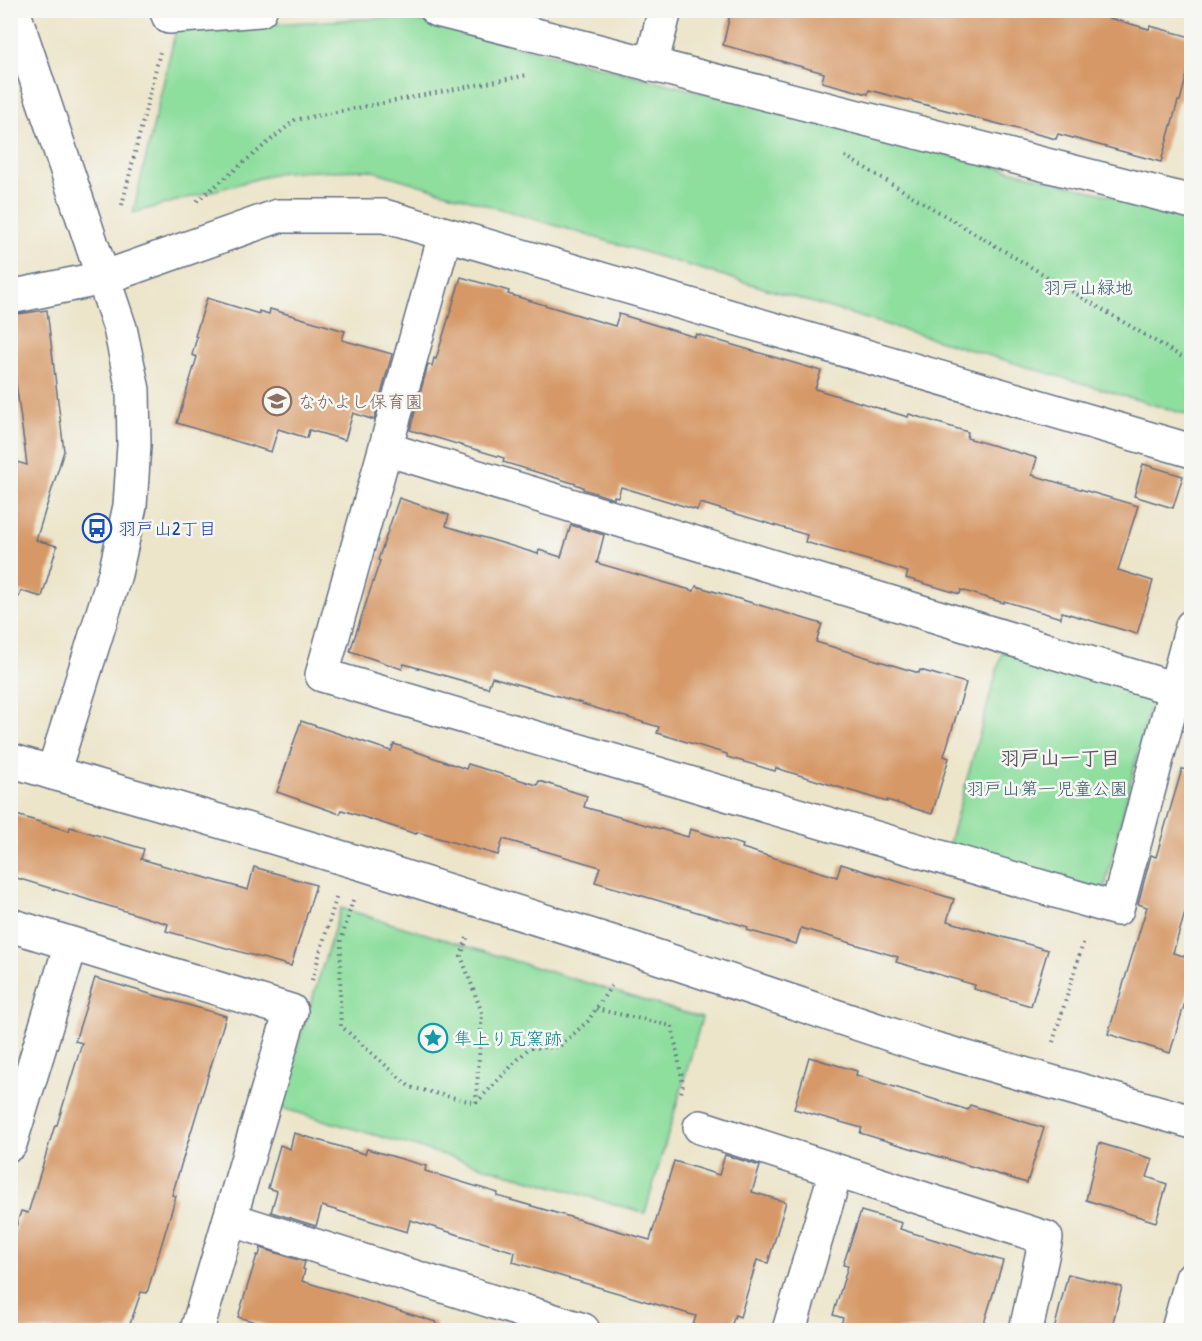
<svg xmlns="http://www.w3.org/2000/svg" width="1202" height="1341" font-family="'Patrick Hand','Klee One',sans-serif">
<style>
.green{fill:#8ede9e;stroke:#54867e;stroke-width:1.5}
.building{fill:#d69866}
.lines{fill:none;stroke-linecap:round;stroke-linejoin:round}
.street-casing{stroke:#646f84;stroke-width:36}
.secondary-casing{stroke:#646f84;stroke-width:36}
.path{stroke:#646f84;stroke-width:4;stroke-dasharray:1.5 4.5;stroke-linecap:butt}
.street{stroke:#fff;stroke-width:33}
.secondary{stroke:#fff;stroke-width:33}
.labels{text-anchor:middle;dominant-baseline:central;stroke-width:5;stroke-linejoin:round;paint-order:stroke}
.park-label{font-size:18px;fill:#385b6e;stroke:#f6f6f2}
.education-label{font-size:18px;fill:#785e54;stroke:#f6f6f2;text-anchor:start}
.transit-label{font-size:18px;fill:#164399;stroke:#f6f6f2;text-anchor:start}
.culture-label{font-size:18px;fill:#0d838f;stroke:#f6f6f2;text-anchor:start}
.neighbourhood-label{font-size:20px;font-weight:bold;fill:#5c5461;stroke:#f6f6f2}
</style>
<rect width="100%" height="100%" fill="#f6f6f2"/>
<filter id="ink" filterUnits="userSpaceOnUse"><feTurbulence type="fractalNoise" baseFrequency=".0167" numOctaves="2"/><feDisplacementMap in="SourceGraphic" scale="12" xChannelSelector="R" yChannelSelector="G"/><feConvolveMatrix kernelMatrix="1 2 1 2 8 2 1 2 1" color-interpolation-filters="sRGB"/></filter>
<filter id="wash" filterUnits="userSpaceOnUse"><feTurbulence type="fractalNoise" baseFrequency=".008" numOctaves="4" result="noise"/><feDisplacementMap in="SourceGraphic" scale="24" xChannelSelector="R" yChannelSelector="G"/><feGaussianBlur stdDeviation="1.35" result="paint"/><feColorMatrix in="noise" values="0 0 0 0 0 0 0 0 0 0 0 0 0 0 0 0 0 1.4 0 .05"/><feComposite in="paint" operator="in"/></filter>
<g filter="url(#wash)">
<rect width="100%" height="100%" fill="#ece5ca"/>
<g class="green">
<polygon points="403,17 1191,216 1191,416 370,170 282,172 133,213 176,29"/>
<polygon points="1003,649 1152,695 1103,895 948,847"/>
<polygon points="341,908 702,1018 645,1213 278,1107"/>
</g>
<g id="blocks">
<g class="building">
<polygon points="731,10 1080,10 1149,29 1150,26 1191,37 1191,59 1180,101 1178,101 1161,162 1058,134 1056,139 869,90 868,94 822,82 824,73 723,45"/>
<polygon points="461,277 509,291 508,294 615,326 619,314 695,337 696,334 821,371 815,389 908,417 909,414 968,432 967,438 1037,458 1032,475 1138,506 1118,570 1153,581 1137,634 1062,612 1061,618 1004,601 1004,603 961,590 960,594 906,578 908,572 805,542 807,535 700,503 697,510 621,487 618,497 614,496 614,499 583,489 583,487 573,483 503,462 504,458 410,430 428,364 432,366 434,358 436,359"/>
<polygon points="207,298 259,314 259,311 269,314 270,309 345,331 342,340 392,354 374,420 353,413 345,440 309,430 307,438 278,429 271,452 177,423 197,357 192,355 197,337 195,336"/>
<polygon points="47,310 64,451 36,540 57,546 42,597 21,591 19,597 10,596 10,460 27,465 15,375 10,375 10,315"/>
<polygon points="1143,464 1183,476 1173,508 1134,496"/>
<polygon points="399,498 449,515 446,526 538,554 539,550 561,557 571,525 604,535 597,563 694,591 696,586 822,624 816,642 919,673 920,670 966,683 944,756 949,758 932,814 887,800 887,802 776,768 775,771 727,757 727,754 657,733 659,727 582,704 582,703 492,677 488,688 404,664 402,669 350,651 380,561 378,560"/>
<polygon points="301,721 391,751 394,744 466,769 468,764 537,785 539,781 587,796 584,807 688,837 690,829 743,845 742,848 837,877 841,864 954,899 947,921 1048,950 1031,1006 974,989 975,985 896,962 898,957 801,928 796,944 747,930 748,927 595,882 600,867 503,839 498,855 417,832 416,834 342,810 340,814 277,792"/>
<polygon points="1182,769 1191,770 1191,893 1173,953 1191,958 1191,982 1170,1053 1108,1034 1147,907 1138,904 1151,855 1156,857"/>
<polygon points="10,813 69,831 70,827 144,849 141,859 248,890 254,867 316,885 291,966 166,931 168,924 10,876"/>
<polygon points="95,978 226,1016 172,1195 176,1196 147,1293 141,1292 128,1330 10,1330 10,1246 21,1211 28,1213 55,1125 57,1125 82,1043 75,1041"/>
<polygon points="809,1057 857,1071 856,1075 968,1110 970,1105 1044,1128 1027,1183 860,1133 862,1128 794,1109"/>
<polygon points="294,1133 365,1154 367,1149 426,1166 425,1171 498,1193 497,1196 650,1240 674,1161 719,1175 725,1155 760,1166 752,1192 786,1202 768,1263 757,1260 740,1317 735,1315 730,1330 711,1330 693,1325 696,1316 513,1262 515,1252 410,1220 407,1232 322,1206 316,1226 271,1212 277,1191 268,1188 280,1145 290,1149"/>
<polygon points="1099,1143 1153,1159 1147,1177 1167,1184 1156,1222 1086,1200"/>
<polygon points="861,1211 902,1223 900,1229 1003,1261 982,1330 839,1330 843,1318 833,1315 848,1266 843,1265"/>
<polygon points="261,1248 305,1262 303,1269 305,1270 302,1281 436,1322 435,1330 282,1330 238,1317 257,1255 259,1256"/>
<polygon points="1068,1274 1122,1287 1111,1330 1054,1330"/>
</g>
</g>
</g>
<g filter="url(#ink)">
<use href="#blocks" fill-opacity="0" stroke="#646f84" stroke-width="1.5"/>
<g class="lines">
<g class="street-casing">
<g id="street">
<polyline points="166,10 169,17 260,10"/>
<polyline points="437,10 1192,202"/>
<polyline points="651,65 665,10"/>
<polyline points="445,235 322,675 1117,909 1192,626"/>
<polyline points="10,297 103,278"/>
<polyline points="386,449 1175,689"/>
<polyline points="10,925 291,1011 197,1330"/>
<polyline points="700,1127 1046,1238 1026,1330"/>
<polyline points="10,1144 71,944"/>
<polyline points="230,1219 583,1330"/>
<polyline points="789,1330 836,1171"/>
</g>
</g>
<g class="secondary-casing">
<g id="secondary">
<polyline points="13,10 120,328 133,390 134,445 130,506 115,574 53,773"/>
<polyline points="103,278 278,216 384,216 1192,451"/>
<polyline points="10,760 53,773 155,802 363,864 634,949 925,1046 1192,1122"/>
<polyline points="1178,1330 1192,1278"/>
</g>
</g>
<g class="path">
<polyline points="845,156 1192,363"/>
<polyline points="197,201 295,120 528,75"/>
<polyline points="122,205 160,52"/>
<polyline points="353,900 341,941 340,1003 341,1026 410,1087 476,1103 529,1048 559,1047 588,1021 613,983"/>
<polyline points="467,938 461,956 482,1013 476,1102"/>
<polyline points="312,980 337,895"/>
<polyline points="596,1009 672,1026 683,1084 681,1093"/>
<polyline points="1053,1042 1084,940"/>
</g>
<use href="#street" class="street"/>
<use href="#secondary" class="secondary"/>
</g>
</g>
<defs>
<g id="school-ring" transform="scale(1.5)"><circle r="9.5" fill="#f6f6f2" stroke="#8d6e63" stroke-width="1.5"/><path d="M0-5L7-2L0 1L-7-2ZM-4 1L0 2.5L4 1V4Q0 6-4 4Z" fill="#8d6e63"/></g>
<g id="bus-ring" transform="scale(1.5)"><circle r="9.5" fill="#f6f6f2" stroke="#1a4fb4" stroke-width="1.5"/><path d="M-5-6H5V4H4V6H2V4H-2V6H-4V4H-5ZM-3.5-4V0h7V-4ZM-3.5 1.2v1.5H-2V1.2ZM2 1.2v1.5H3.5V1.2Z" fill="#1a4fb4"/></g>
<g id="sight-ring" transform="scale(1.5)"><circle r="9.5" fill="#f6f6f2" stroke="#0f9aa8" stroke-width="1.5"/><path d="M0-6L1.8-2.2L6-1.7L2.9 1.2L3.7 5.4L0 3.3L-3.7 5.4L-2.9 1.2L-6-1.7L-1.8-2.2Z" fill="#0f9aa8"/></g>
</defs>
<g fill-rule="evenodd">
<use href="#school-ring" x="277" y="401"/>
<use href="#bus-ring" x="97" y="528"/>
<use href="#sight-ring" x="433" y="1038"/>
</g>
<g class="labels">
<g class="park-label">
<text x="1088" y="287">羽戸山緑地</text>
<text x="1047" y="788">羽戸山第一児童公園</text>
</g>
<g class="education-label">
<text x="298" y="401">なかよし保育園</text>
</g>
<g class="transit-label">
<text x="118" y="528">羽戸山2丁目</text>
</g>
<g class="culture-label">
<text x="454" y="1038">隼上り瓦窯跡</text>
</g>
<g class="neighbourhood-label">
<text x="1060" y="757">羽戸山一丁目</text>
</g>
</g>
<rect width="1202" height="1341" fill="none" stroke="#f6f6f2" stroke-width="36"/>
</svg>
